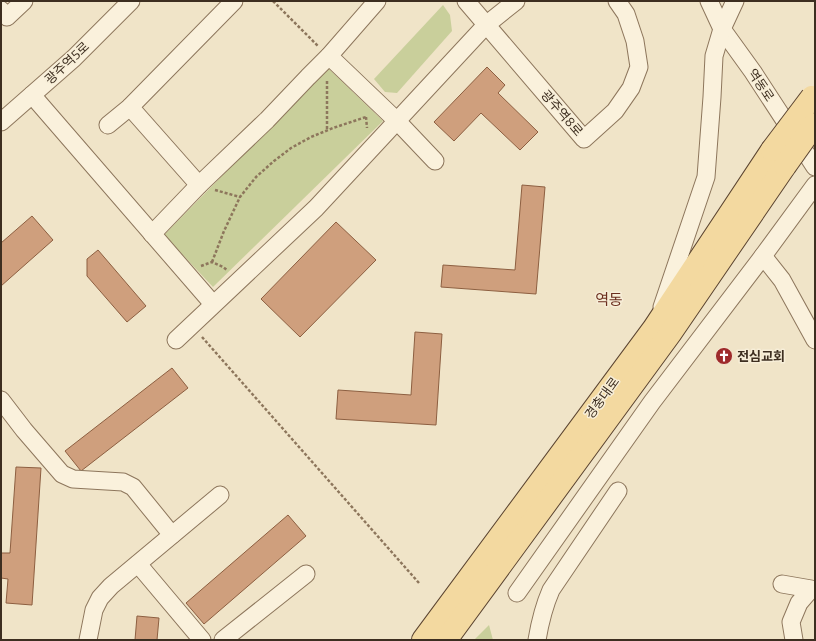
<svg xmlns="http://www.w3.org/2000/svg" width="816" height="641" font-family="Bitter,'Noto Sans KR',serif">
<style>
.green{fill:#c9cf9b}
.building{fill:#cf9f7d;stroke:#8d5f41}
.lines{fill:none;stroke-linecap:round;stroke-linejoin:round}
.minor-casing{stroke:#8d765c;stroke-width:19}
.major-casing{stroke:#5b4430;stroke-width:24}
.path{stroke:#8d765c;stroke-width:2.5;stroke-dasharray:3 2;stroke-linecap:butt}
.minor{stroke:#faf1dc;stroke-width:17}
.major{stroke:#f3d9a0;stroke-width:22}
.major-bridge-casing{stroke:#5b4430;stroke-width:24;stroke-linecap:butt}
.major-bridge{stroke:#f3d9a0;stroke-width:22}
.labels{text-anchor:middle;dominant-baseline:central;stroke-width:3;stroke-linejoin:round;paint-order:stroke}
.street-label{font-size:13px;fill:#3d2e20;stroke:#f7eed8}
.poi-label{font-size:13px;font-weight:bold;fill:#3d2e20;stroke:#f7eed8;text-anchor:start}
.quarter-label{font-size:15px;fill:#6b2e1e;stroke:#f7eed8}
</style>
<rect width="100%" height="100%" fill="#f0e4c8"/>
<g class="green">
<polygon points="443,5 450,15 452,31 397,93 385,92 374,79"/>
<polygon points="328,68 383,121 213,287 164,235"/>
<polygon points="489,625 493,640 474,640"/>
</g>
<g class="building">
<polygon points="487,67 505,85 498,93 538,132 520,150 481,113 454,141 434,122"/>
<polygon points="522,185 545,187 536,294 441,287 443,265 515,270"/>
<polygon points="32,216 53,240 1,286 1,243"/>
<polygon points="336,222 376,260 300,337 261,299"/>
<polygon points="98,250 146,306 127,322 87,276 87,259"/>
<polygon points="415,332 442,334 436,425 336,419 338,390 411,395"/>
<polygon points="172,368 188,388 81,471 65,451"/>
<polygon points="16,467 41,468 32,605 6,603 8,579 1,578 1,553 10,553"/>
<polygon points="288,515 306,536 204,624 186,603"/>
<polygon points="137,616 159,618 157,640 135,640"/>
</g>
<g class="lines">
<g class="minor-casing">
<g id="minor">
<polyline points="466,1 584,139 615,111 631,88 639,67 635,41 626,14 617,1"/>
<polyline points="709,1 722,29 753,72 815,167"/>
<polyline points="1,10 7,17 24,1"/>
<polyline points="329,56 397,121 435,161"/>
<polyline points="32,95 213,304"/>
<polyline points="130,107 199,185"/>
<polyline points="1,122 74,58 131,1"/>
<polyline points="108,125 130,107 234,1"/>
<polyline points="152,234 199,185 267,120 308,77 329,56 377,1"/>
<polyline points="763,256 782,280 815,340"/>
<polyline points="662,307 706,177 712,97 714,56 722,29 735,1"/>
<polyline points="176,340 316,208 486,25 516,1"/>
<polyline points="1,400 24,430 62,474 73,479 123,482 133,487 172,535"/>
<polyline points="138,564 202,640"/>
<polyline points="782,584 811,589 799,603 791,622 794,640"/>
<polyline points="517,593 652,402 763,256 815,185"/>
<polyline points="88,640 94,610 100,598 111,586 220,495"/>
<polyline points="223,640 306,574"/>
<path d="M537,640C540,622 544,606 551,590L618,491"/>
</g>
</g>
<g class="major-casing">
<g id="major">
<polyline points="423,640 654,328 772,150"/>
<polyline points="446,640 670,334 785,166"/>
</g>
</g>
<g class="path">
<polyline points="273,1 318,46"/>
<polyline points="327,81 327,130"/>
<polyline points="366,117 367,128"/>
<polyline points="215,190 240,197"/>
<polyline points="212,262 224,231 240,197 256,177 274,161 291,148 311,137 333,128 366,117"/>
<polyline points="201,266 212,262 223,267 227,270"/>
<polyline points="202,337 419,583"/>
</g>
<use href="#minor" class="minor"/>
<use href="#major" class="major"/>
<g class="major-bridge-casing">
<g id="major-bridge">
<polyline points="772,150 812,97"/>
<polyline points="785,166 815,124"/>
</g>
</g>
<use href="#major-bridge" class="major-bridge"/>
</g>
<defs>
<g id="church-disc" transform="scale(0.9)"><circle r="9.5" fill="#9e2a2b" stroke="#f7eed8"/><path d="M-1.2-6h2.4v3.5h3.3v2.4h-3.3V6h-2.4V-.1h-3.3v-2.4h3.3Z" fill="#fff"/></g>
</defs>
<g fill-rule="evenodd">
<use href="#church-disc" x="724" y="356"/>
</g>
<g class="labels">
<g class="street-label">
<text transform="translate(67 63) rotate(-43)">광주역5로</text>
<text transform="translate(761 85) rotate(56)">역동로</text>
<text transform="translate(562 113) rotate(49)">광주역8로</text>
<text transform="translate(602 398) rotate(-54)">경충대로</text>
</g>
<g class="poi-label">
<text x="737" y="356">전심교회</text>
</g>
<g class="quarter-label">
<text x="609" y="300">역동</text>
</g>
</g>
<rect width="816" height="641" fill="none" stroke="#3d2e20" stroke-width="4"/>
</svg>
